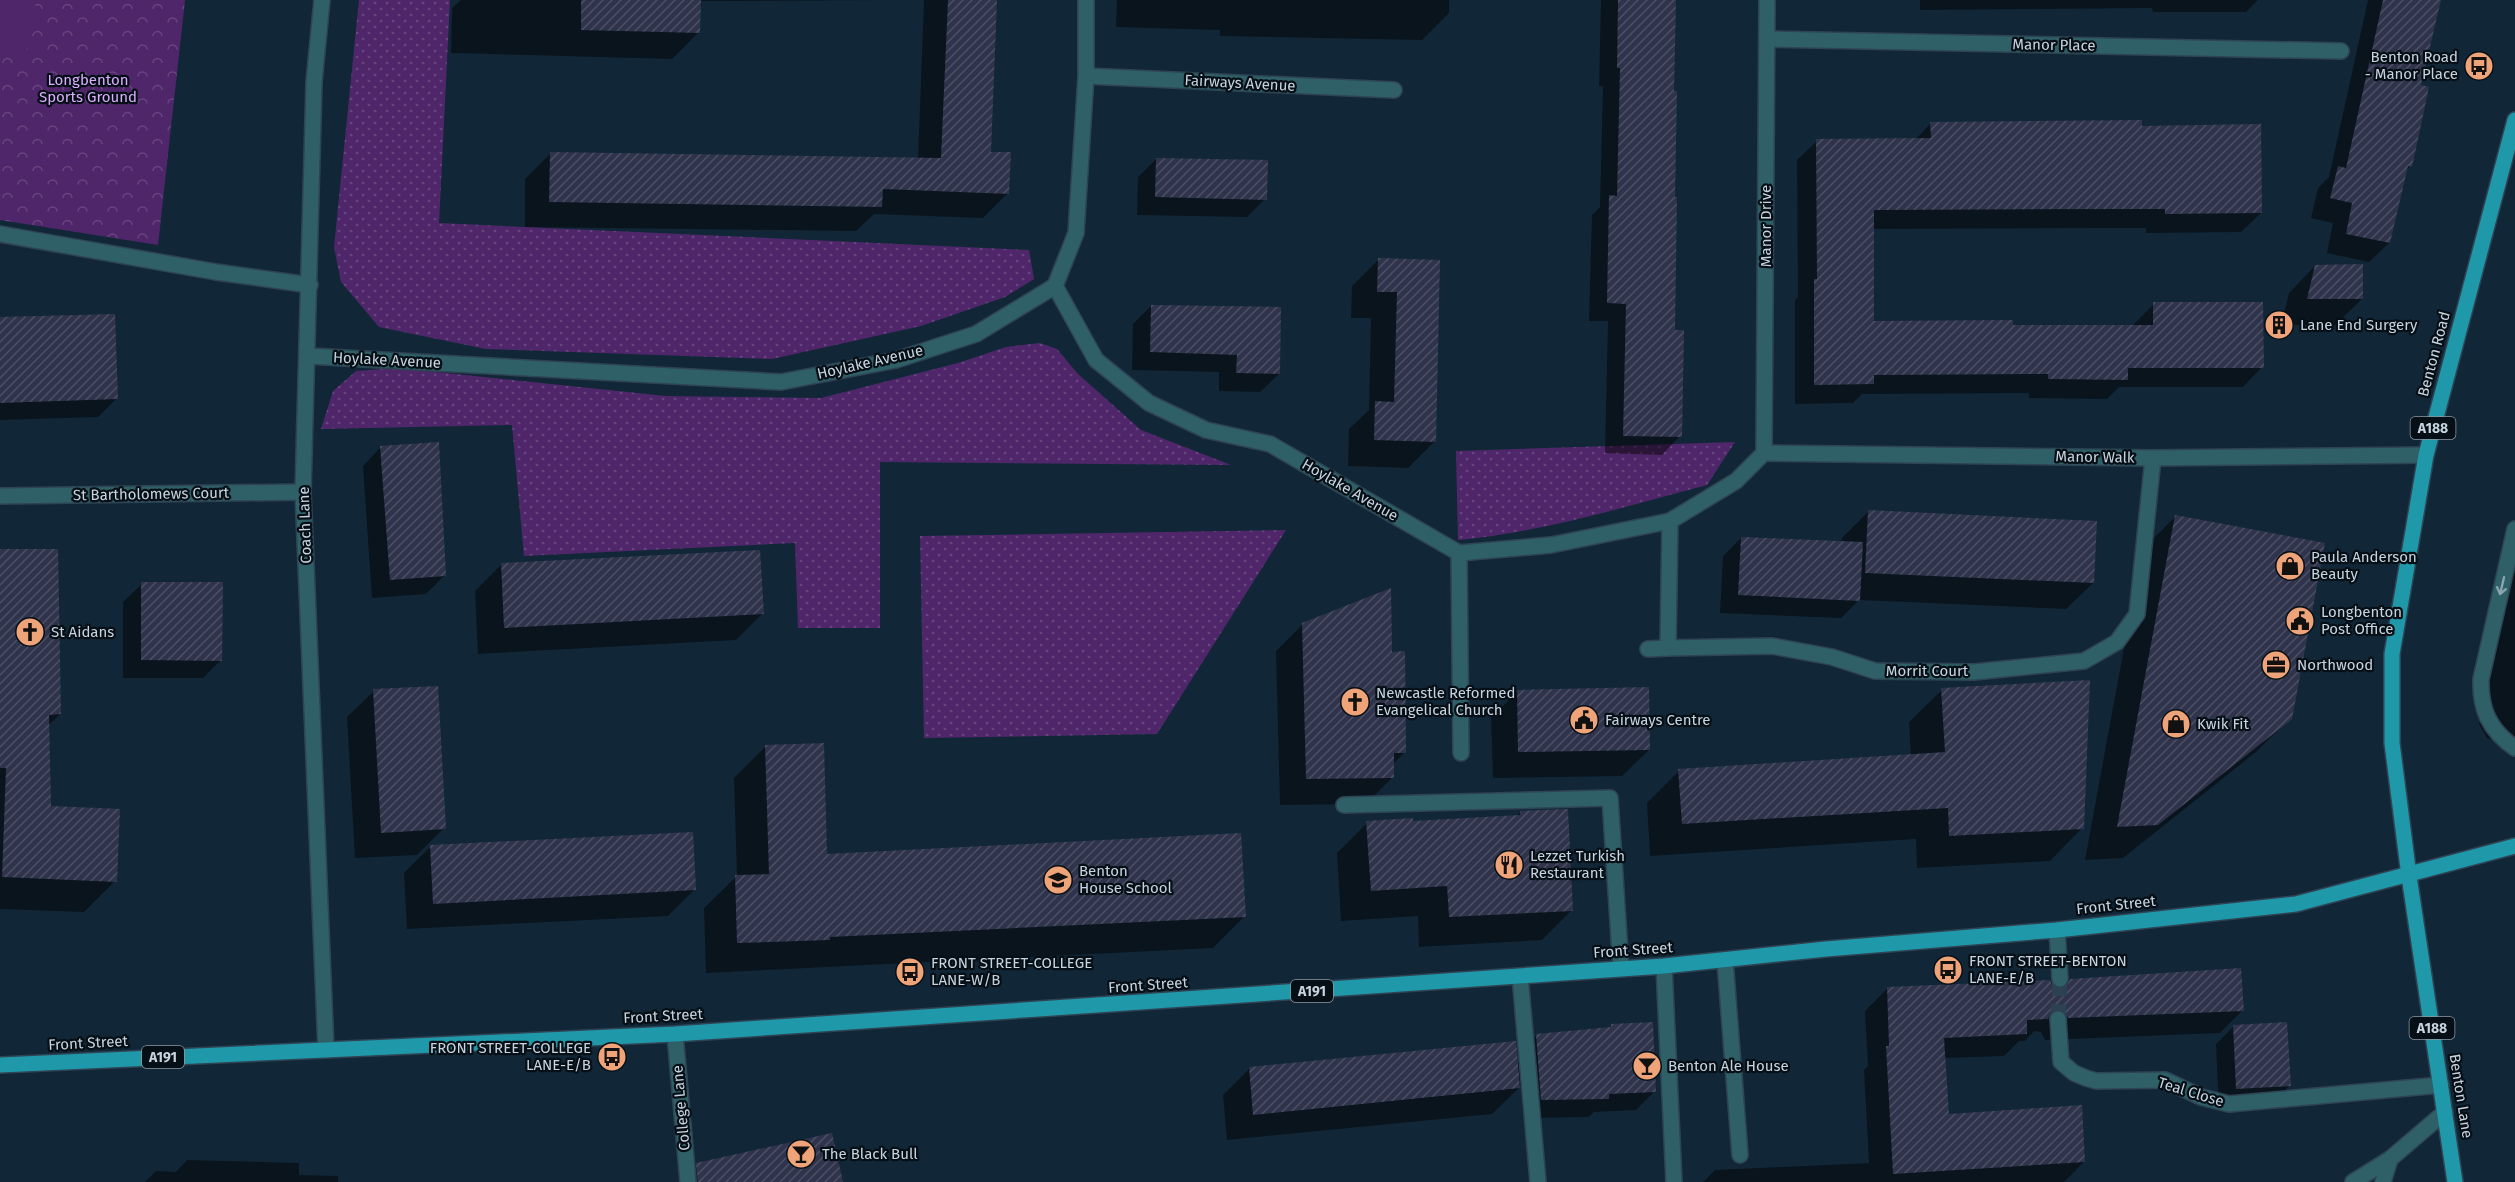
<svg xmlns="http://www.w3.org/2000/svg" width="2515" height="1182" font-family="'Fira Sans',sans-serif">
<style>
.grass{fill:url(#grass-dots)}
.forest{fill:url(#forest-crowns)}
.pitch{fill:#4f2669}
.shadow{fill:#0007}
.building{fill:url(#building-hatch)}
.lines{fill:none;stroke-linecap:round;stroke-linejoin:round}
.minor-tunnel{stroke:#2c4151;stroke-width:15;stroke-dasharray:15 8;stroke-linecap:butt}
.minor-casing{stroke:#2e4353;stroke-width:18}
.major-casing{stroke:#2e4353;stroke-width:18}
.minor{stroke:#2f5f67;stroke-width:15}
.major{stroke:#1f98a9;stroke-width:15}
.oneway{stroke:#8aa5af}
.labels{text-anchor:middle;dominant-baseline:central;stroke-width:4.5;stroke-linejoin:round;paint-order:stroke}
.shield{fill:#060f16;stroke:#8d99a3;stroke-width:1.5}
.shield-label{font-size:14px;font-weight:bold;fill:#c7d4df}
.street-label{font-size:15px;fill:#c7d4df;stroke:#060f16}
.poi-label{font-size:15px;fill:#c7d4df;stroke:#060f16;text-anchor:start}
.park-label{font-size:15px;fill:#daadfd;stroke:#060f16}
</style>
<defs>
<pattern id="grass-dots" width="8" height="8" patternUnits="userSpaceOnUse" patternTransform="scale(1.5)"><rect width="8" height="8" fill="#4f2669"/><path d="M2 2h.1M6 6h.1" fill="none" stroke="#67457e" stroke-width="1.8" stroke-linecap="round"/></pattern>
<pattern id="forest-crowns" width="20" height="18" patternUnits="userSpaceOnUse" patternTransform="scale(1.5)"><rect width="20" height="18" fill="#4f2669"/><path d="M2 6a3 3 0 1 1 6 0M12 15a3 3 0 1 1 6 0" fill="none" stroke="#67457e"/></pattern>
<pattern id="building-hatch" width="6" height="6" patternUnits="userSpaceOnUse" patternTransform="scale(1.5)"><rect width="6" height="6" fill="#2f334b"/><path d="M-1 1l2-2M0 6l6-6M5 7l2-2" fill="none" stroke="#4c5064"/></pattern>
</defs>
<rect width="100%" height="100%" fill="#112738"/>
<g class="grass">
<polygon points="359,0 450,0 439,223 1029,250 1034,279 1005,297 921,326 772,359 486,349 379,327 341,282 334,247"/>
<polygon points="1040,343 1057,349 1078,374 1141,430 1231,465 880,462 880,628 798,628 795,543 524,556 512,425 321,429 333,391 356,371 398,368 666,396 821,398 958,363 1006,347"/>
<path d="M1735,442L1707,485C1624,507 1543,532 1458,540L1456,451Z"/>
<polygon points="1286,530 1157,734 924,738 920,536"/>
</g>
<polygon class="forest" points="0,0 185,0 158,245 0,220"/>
<polygon class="pitch" points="0,0 36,0 26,53 0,48"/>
<g class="shadow">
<polygon points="461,0 891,0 700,1 699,32 672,59 451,53 452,8"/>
<polygon points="924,0 995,0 989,153 1008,193 983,218 874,214 856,231 525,227 525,179 550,154 918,159"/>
<polygon points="1117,0 1449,0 1449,13 1422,40 1220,36 1220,30 1116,27"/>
<polygon points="1601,0 1674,0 1673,331 1680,436 1662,455 1605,453 1608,321 1589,321 1592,215 1600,207 1603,86 1599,86"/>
<polygon points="1920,0 2258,0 2246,12 2153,12 2152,8 1920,10"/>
<polygon points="2368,0 2440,0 2419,86 2410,166 2405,171 2389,243 2369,262 2327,253 2333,223 2311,218 2318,188 2329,177"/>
<polygon points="1931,123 2141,127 2261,213 2241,232 2146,233 2146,228 2091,228 1872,229 1872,323 2011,327 2134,327 2134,324 2154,304 2262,367 2243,387 2119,387 2107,399 2029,398 2029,393 1862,394 1853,403 1795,404 1795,300 1798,297 1797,160 1817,141 1915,140"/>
<polygon points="1156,159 1265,199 1247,217 1137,215 1138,177"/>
<polygon points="1378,260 1439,261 1435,441 1408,468 1348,466 1349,429 1369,410 1371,318 1351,318 1352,286"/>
<polygon points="2315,266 2362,299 2335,325 2281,325 2289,293"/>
<polygon points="1151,306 1279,374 1260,392 1219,391 1219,372 1132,370 1133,324"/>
<polygon points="0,319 116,399 98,417 0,420"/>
<polygon points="381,447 444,576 426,594 372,598 363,466"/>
<polygon points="1868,512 2093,583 2066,609 1859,600 1841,618 1720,613 1723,556 1741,538 1841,543 1842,538"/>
<polygon points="2175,517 2290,718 2256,752 2123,858 2085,860 2142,550"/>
<polygon points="0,551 60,714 48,726 50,807 115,881 84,912 0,909"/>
<polygon points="2515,559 2515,745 2507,746 2487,738 2479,724"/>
<polygon points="501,565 762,614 736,640 478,654 475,591"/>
<polygon points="142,584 221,660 203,678 123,678 123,602"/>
<polygon points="1303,624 1390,653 1405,752 1392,765 1393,777 1366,804 1280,805 1276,651"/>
<polygon points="1942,690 2082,828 2050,861 1917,868 1916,839 1650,856 1647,803 1679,771 1911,756 1909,722"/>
<polygon points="374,691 444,828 417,855 355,858 347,717"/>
<polygon points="1518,691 1649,750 1622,776 1493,778 1491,718"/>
<polygon points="765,747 826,855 1244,917 1213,948 706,973 704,908 737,876 734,778"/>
<polygon points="1520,813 1572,910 1542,940 1419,947 1418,916 1341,921 1337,853 1367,823 1412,823 1516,817"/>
<polygon points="430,847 694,890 668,916 407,929 404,873"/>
<polygon points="2070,980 2242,1011 2220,1033 2045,1040 2041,1032 2034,1031 2025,1041 2019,1041 2004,1056 1944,1058 1948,1115 2084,1162 2064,1182 1703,1182 1715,1170 1869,1163 1864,1070 1868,1066 1865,1011 1887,989 2051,986 2060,990"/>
<polygon points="1611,1026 1655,1091 1636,1110 1594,1112 1589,1117 1523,1118 1521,1086 1492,1114 1227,1140 1223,1095 1249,1069 1519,1063 1519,1053 1537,1035 1608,1028"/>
<polygon points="2234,1026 2289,1086 2271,1104 2219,1107 2216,1044"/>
<polygon points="187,1160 299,1163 299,1175 338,1176 338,1182 145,1182 156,1171 176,1172"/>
</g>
<g class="building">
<polygon points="581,0 701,0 700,33 581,30"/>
<polygon points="948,0 997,0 991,152 1011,152 1009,194 883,189 882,207 549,202 550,152 941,158"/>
<polygon points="1618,0 1676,0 1674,91 1677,91 1675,197 1677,197 1675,330 1684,330 1682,437 1623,436 1626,304 1607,303 1609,195 1617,196 1620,68 1617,68"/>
<polygon points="2383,0 2441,0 2421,85 2429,87 2412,167 2408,166 2390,243 2346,234 2352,203 2330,198 2338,166 2346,168"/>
<polygon points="2142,120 2142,126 2261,124 2262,213 2165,214 2165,209 2112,209 1874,210 1874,321 2013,320 2013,325 2153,325 2153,302 2263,302 2264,368 2128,368 2128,380 2048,379 2048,374 1874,375 1874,384 1814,385 1814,279 1817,279 1816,139 1931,138 1930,122"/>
<polygon points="1156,158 1268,160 1267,200 1155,197"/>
<polygon points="1378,258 1440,260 1436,442 1374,440 1375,401 1394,402 1397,292 1377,292"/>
<polygon points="2363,264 2363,299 2307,299 2315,265"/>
<polygon points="1151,305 1281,307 1280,374 1236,373 1237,355 1150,352"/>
<polygon points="115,314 118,399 0,403 0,317"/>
<polygon points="439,442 446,576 390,580 380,446"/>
<polygon points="1868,510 2097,521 2094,583 1865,573"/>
<polygon points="2175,515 2325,543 2292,719 2158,825 2117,827"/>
<polygon points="1741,537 1863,542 1860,601 1738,595"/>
<polygon points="0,549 58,549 61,714 49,715 51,806 120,809 117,882 2,877 6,768 0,768"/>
<polygon points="760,550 764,614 504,628 501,563"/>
<polygon points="141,582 223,582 222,661 141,660"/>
<polygon points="1391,588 1392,652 1405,651 1406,753 1394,753 1394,778 1306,779 1302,623"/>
<polygon points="2090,680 2084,829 1949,836 1948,808 1682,824 1678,769 1945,752 1941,688"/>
<polygon points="438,686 446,829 381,833 373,689"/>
<polygon points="1649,687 1650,750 1518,752 1517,690"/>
<polygon points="824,743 827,854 1241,833 1246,917 830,937 830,940 737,943 735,875 769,874 765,745"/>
<polygon points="1568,809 1573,911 1449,917 1447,886 1371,891 1366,821 1413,818 1413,821 1520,815 1520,811"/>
<polygon points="693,832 696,890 433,904 430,845"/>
<polygon points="2241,968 2244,1011 2068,1018 2063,1011 2057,1009 2052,1011 2048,1019 2027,1020 2027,1034 1944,1038 1949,1114 2082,1105 2085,1162 1893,1174 1886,1046 1889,1046 1887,987 2050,980 2052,985 2060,989 2066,987 2070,979"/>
<polygon points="1653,1022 1656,1092 1609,1094 1609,1099 1541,1100 1536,1034 1611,1027 1611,1024"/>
<polygon points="2287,1022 2291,1086 2236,1089 2233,1025"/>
<polygon points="1516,1041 1520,1088 1253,1115 1249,1067"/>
<polygon points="832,1133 843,1182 698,1182 696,1163"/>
</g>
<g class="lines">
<polyline class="minor-tunnel" points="2058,1019 2060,979"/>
<g class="minor-casing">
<g id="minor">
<polyline points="322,0 314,82 303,492 326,1050"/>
<polyline points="1767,39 2341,51"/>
<polyline points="1086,76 1394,90"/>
<polyline points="0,234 216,272 310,285"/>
<polyline points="1055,286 1076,233 1086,76 1086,0"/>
<polyline points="308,356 781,382 896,360 976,334 1055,286 1096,360 1149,403 1206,430 1270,444 1459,553 1551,545 1670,521 1736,481 1764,453"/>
<polyline points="1764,453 2153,458 2426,455"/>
<polyline points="1764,453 1767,0"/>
<polyline points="0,496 303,492"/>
<polyline points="1670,521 1668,648 1772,646 1832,657 1875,671 1974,672 2084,661 2117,642 2137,614 2153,458"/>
<path d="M2515,529L2481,679C2480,709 2489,730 2515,748"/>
<polyline points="1459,553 1461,753"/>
<polyline points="1648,649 1668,648"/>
<polyline points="1344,805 1610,798 1621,969"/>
<polyline points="2057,930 2060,979"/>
<polyline points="1725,960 1740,1155"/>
<polyline points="1664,966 1674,1182"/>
<polyline points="1520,976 1538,1182"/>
<polyline points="2058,1019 2061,1062 2074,1073 2086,1078 2096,1081 2165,1080 2201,1097 2229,1104 2441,1085"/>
<polyline points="675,1034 688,1182"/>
<polyline points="2353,1182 2390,1159 2445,1112"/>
<polyline points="2383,1182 2390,1159"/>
</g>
</g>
<g class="major-casing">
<g id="major">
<polyline points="0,1065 675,1034 1664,966 1826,949 2057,930 2296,904 2515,846"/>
<polyline points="2455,1182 2409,876 2392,743 2392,654 2426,455 2515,120"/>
</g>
</g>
<use href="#minor" class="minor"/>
<use href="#major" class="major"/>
</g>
<defs><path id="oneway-shaft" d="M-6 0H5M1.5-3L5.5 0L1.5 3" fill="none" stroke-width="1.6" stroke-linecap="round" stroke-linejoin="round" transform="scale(1.5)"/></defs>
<use class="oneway" href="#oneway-shaft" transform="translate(2502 586) rotate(103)"/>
<defs>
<g id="bus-disc" transform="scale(1.5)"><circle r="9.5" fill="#efa378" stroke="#060f16"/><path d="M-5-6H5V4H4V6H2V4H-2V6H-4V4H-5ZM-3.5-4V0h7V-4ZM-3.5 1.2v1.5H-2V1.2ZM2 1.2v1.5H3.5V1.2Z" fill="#111"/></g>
<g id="building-disc" transform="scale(1.5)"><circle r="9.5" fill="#efa378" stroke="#060f16"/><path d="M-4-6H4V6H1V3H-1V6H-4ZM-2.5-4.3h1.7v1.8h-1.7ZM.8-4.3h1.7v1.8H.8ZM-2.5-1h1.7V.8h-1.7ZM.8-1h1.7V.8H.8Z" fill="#111"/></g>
<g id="shop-disc" transform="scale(1.5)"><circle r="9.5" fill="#efa378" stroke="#060f16"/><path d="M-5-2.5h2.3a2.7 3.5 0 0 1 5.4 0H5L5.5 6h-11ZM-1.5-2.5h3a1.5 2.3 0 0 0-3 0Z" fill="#111"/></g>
<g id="civic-disc" transform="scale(1.5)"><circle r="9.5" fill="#efa378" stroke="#060f16"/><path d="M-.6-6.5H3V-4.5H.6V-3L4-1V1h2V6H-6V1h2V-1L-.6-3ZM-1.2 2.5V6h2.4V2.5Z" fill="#111"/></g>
<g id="church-disc" transform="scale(1.5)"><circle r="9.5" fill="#efa378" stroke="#060f16"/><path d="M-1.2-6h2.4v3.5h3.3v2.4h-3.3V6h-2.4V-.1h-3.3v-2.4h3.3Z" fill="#111"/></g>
<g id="office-disc" transform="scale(1.5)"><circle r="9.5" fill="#efa378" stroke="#060f16"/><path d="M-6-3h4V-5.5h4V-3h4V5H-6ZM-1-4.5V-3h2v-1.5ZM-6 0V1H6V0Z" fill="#111"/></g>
<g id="restaurant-disc" transform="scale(1.5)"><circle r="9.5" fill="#efa378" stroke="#060f16"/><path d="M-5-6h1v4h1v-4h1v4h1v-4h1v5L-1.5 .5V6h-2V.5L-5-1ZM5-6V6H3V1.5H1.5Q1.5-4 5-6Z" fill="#111"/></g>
<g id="school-disc" transform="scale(1.5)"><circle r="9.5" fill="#efa378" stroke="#060f16"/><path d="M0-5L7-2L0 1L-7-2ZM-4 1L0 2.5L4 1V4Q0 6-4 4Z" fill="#111"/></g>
<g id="bar-disc" transform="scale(1.5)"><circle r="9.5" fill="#efa378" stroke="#060f16"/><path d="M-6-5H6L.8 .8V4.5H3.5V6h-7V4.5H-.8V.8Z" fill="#111"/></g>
</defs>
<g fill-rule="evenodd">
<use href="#bus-disc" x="2479" y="66"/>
<use href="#building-disc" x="2279" y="325"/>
<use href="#shop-disc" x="2290" y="566"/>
<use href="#civic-disc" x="2300" y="621"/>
<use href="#church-disc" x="30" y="632"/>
<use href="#office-disc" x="2276" y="665"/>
<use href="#church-disc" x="1355" y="702"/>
<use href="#civic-disc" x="1584" y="720"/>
<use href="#shop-disc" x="2176" y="724"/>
<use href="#restaurant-disc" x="1509" y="865"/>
<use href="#school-disc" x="1058" y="880"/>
<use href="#bus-disc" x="1948" y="970"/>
<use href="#bus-disc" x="910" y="972"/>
<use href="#bus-disc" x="612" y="1057"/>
<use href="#bar-disc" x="1647" y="1066"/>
<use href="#bar-disc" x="801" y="1154"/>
</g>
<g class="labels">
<g class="shield">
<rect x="2410.5" y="417" width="45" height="22" rx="4.5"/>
<rect x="1291" y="980" width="42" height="22" rx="4.5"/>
<rect x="2409.5" y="1017" width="45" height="22" rx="4.5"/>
<rect x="142" y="1046" width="42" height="22" rx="4.5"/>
</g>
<g class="shield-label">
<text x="2433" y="428">A188</text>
<text x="1312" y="991">A191</text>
<text x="2432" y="1028">A188</text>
<text x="163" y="1057">A191</text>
</g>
<g class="street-label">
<text transform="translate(2054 45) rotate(1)">Manor Place</text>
<text transform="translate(1240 83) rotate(3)">Fairways Avenue</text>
<text transform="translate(1766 226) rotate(-90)">Manor Drive</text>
<text transform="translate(2434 354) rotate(-75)">Benton Road</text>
<text transform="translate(387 360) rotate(3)">Hoylake Avenue</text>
<text transform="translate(870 362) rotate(-13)">Hoylake Avenue</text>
<text transform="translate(2095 457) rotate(1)">Manor Walk</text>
<text transform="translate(1350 490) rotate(30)">Hoylake Avenue</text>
<text transform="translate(151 494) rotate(-1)">St Bartholomews Court</text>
<text transform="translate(305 525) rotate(-92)">Coach Lane</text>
<text x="1927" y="671">Morrit Court</text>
<text transform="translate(2116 905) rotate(-6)">Front Street</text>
<text transform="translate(1633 950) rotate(-4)">Front Street</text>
<text transform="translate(1148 985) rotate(-4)">Front Street</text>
<text transform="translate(663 1016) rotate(-3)">Front Street</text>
<text transform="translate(88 1043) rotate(-3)">Front Street</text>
<text transform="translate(2191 1092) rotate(17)">Teal Close</text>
<text transform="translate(2461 1096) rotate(81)">Benton Lane</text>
<text transform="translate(681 1108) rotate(-95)">College Lane</text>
</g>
<g class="poi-label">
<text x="2458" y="57" text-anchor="end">Benton Road<tspan x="2458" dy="17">- Manor Place</tspan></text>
<text x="2300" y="325">Lane End Surgery</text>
<text x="2311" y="557">Paula Anderson<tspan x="2311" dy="17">Beauty</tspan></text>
<text x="2321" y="612">Longbenton<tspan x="2321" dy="17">Post Office</tspan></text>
<text x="51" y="632">St Aidans</text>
<text x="2297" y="665">Northwood</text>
<text x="1376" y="693">Newcastle Reformed<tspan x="1376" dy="17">Evangelical Church</tspan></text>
<text x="1605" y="720">Fairways Centre</text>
<text x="2197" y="724">Kwik Fit</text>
<text x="1530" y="856">Lezzet Turkish<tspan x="1530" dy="17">Restaurant</tspan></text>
<text x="1079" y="871">Benton<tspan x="1079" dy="17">House School</tspan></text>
<text x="1969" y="961">FRONT STREET-BENTON<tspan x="1969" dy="17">LANE-E/B</tspan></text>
<text x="931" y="963">FRONT STREET-COLLEGE<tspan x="931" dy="17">LANE-W/B</tspan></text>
<text x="591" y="1048" text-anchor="end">FRONT STREET-COLLEGE<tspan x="591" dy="17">LANE-E/B</tspan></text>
<text x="1668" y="1066">Benton Ale House</text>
<text x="822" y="1154">The Black Bull</text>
</g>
<g class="park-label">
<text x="88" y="80">Longbenton<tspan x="88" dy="17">Sports Ground</tspan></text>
</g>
</g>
</svg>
